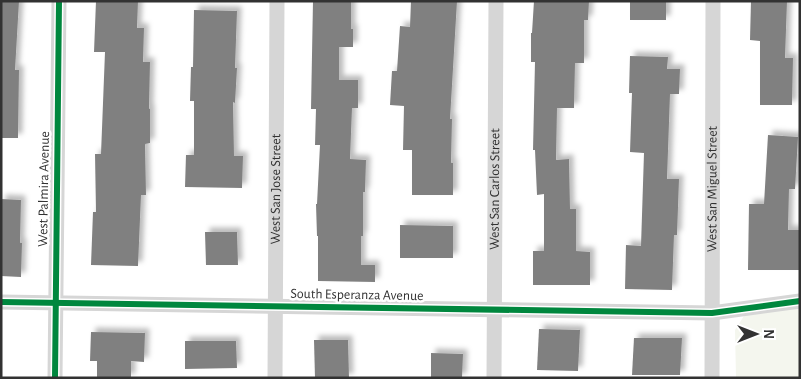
<svg xmlns="http://www.w3.org/2000/svg" width="801" height="379" font-family="'Alegreya Sans',sans-serif">
<style>
.green{fill:#f4f6ee}
.building{fill:#808080;filter:url(#shadow)}
.lines{fill:none;stroke-linecap:round;stroke-linejoin:round}
.minor{stroke:#d6d6d6;stroke-width:15}
.cycleway-casing{stroke:#fff;stroke-width:9}
.cycleway{stroke:#00873e;stroke-width:6}
.labels{text-anchor:middle;dominant-baseline:central;stroke-width:5;stroke-linejoin:round;paint-order:stroke}
.street-label{font-size:14px;fill:#323232;stroke:#fff}
</style>
<defs>
<filter id="shadow"><feDropShadow dx="4.5" dy="-4.5" stdDeviation="2.5" flood-color="#0004"/></filter>
</defs>
<rect width="100%" height="100%" fill="#fff"/>
<polygon class="green" points="800,304 800,378 736,378 735,330 749,308"/>
<g class="building">
<polygon points="1,1 19,1 15,70 19,70 18,138 1,138"/>
<polygon points="96,1 138,1 137,28 144,28 143,62 150,62 149,109 150,109 150,143 145,144 146,195 141,195 138,266 91,265 93,212 96,212 95,154 101,154 105,52 94,52"/>
<polygon points="313,1 351,1 351,29 353,29 353,47 339,47 339,80 358,80 358,108 352,108 350,159 366,160 365,192 363,192 363,236 361,236 361,265 375,265 375,282 318,281 318,236 317,236 316,204 317,204 320,145 315,145 316,109 311,109"/>
<polygon points="411,1 457,1 450,119 452,119 451,163 453,163 453,195 412,195 412,150 403,150 404,106 390,105 392,71 397,71 400,26 410,27"/>
<polygon points="534,1 589,1 588,20 584,20 584,63 575,63 574,108 557,108 556,160 569,159 570,209 576,209 576,251 590,252 590,285 533,285 533,251 544,251 544,194 537,195 535,150 533,150 535,62 531,62 531,33 532,33"/>
<rect x="630" y="1" width="36" height="19"/>
<polygon points="751,1 787,1 785,58 793,58 792,105 760,105 760,41 750,40"/>
<polygon points="194,10 237,11 235,68 237,68 235,103 233,102 234,156 243,156 242,188 185,187 186,155 194,155 194,101 190,101 191,67 193,67"/>
<polygon points="630,56 668,57 667,69 680,69 679,94 670,94 667,179 679,179 677,235 674,235 672,290 625,289 626,245 641,246 644,153 630,152 632,93 629,93"/>
<polygon points="768,135 798,137 795,189 789,189 788,230 800,230 800,270 748,270 749,204 764,204"/>
<polygon points="1,199 21,200 20,243 22,243 21,277 1,276"/>
<polygon points="400,225 453,226 453,258 400,258"/>
<polygon points="205,232 237,232 238,265 206,265"/>
<polygon points="539,329 580,330 578,371 537,370"/>
<polygon points="91,332 145,333 144,362 131,361 131,378 97,378 97,361 90,361"/>
<polygon points="634,338 682,338 680,375 632,375"/>
<polygon points="314,340 348,340 349,378 315,378"/>
<polygon points="185,341 236,341 237,368 185,369"/>
<polygon points="431,353 463,354 462,378 431,378"/>
</g>
<g class="lines">
<g class="minor">
<polyline points="1,302 712,313 800,301"/>
<polyline points="55,378 59,1"/>
<path id="s1" d="M275,378L277,1"/>
<path id="s2" d="M494,378L496,1"/>
<path id="s3" d="M712,378L713,1"/>
</g>
<g class="cycleway-casing">
<g id="cycleway">
<polyline points="1,302 712,313 800,301"/>
<polyline points="55,378 59,1"/>
</g>
</g>
<use href="#cycleway" class="cycleway"/>
</g>
<g class="labels">
<g class="street-label">
<text transform="translate(44 189) rotate(-89)">West Palmira Avenue</text>
<text stroke="none"><textPath href="#s1" startOffset="189">West San Jose Street</textPath></text>
<text stroke="none"><textPath href="#s2" startOffset="189">West San Carlos Street</textPath></text>
<text stroke="none"><textPath href="#s3" startOffset="189">West San Miguel Street</textPath></text>
<text transform="translate(357 295) rotate(1)">South Esperanza Avenue</text>
</g>
</g>
<rect width="801" height="379" fill="none" stroke="#323232" stroke-width="5"/>
<g transform="translate(756 334) rotate(90)" stroke="#ffffff" stroke-width="4" paint-order="stroke">
<path d="M0-4L9 19L0 12L-9 19Z" fill="#323232"/>
<text y="-8" font-size="14" font-weight="bold" text-anchor="middle" fill="#323232">N</text>
</g>
</svg>
